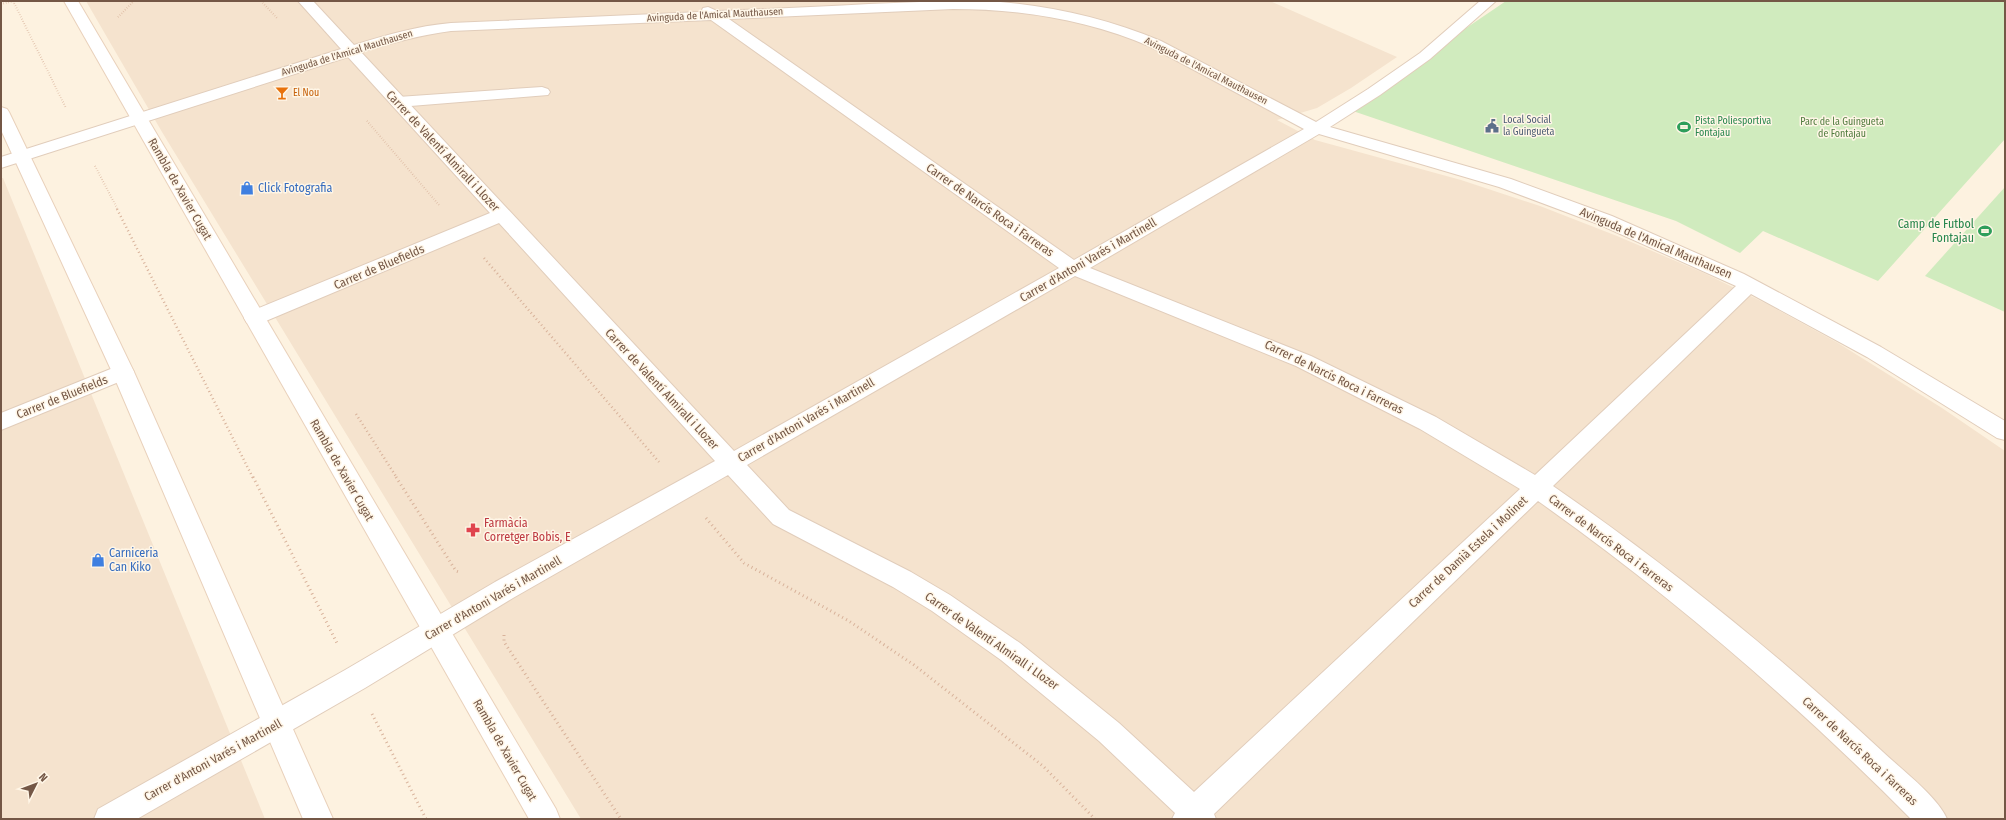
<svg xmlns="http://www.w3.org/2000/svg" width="2006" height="820" font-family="'Fira Sans Condensed',sans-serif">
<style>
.residential{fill:#f5e3ce}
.green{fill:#d0ebbe}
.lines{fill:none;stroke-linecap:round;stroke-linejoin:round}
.lane-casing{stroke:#e1cdbb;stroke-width:2}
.street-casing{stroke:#e1cdbb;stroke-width:2}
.secondary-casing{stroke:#e9d1bb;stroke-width:2}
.path-far2{stroke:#d8b29a;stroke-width:2;stroke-dasharray:0.5 2;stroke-linecap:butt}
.path-far1{stroke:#d8b29a;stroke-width:2.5;stroke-dasharray:1 3;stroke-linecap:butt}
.path{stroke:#d8b29a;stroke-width:3;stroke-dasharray:1 3.5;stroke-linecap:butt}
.lane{fill:#fff;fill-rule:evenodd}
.street{fill:#fff;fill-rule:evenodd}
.secondary{fill:#fff;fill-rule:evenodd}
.labels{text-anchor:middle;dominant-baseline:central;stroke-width:3;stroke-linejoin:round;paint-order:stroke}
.far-street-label{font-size:10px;fill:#745746;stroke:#fff6e7}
.far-food-label{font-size:10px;fill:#c56008;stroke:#fff6e7;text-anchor:start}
.far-service-label{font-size:10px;fill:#4e5e75;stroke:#fff6e7;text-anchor:start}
.far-leisure-label{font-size:10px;fill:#27864d;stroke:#fff6e7;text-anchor:start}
.far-park-label{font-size:10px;fill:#507b3e;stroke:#fff6e7}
.street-label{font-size:12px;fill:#745746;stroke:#fff6e7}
.shop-label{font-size:12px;fill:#366cbe;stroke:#fff6e7;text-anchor:start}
.leisure-label{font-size:12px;fill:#27864d;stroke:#fff6e7;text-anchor:end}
.health-label{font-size:12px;fill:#be3a42;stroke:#fff6e7;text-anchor:start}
</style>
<rect width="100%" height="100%" fill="#fdf2e0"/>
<g class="residential">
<polygon points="86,1 1270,1 1397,57 1351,88 1317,108 1277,120 1315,140 1461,180 1540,206 1617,236 1704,273 1767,304 1838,343 1942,408 2005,451 2005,819 581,819 162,132"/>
<polygon points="1,178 3,178 265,819 1,819"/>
</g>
<g class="green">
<polygon points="1506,1 2005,1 2005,139 1878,281 1763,231 1740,253 1676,221 1347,109"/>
<polygon points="2005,187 2005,312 1925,276"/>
</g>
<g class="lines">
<g class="lane-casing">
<polygon id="lane" points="542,87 548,89 550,92 548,95 398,107 392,105 390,102 392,99 398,97"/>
</g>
<g class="street-casing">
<g id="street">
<path d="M298,1H313L354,45C386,35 417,26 451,23L701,12L703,8L708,7L717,11C768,9 819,7 869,4C908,3 948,0 988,1C1047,5 1106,18 1161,41L1316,122L1368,89L1420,53L1480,1H1496L1430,59L1380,95L1330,127L1511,179L1612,216L1744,274L1881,347L2005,421V440L1997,438L1867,357L1751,294L1553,486C1669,566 1780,656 1883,752C1901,769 1938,797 1947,819H1911C1796,703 1671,595 1538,501L1214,814L1216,819H1172L1175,813L1099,741L1001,660L932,611L893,587L773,524L728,475L513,598L365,688L137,819H94L98,809L345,670L495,582L715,461L499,223L261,323L254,325L247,323L244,318L247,313L490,213L348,57L1,168V157L341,49ZM953,9C1021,9 1088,20 1151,47L1304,129L1074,260L729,19ZM711,20L1059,268L734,451L361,52C391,43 420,35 451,31ZM1319,134L1499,187L1598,224L1736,286L1535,475L1436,417L1311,356L1090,268ZM1075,276L1296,366L1420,429L1520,489L1194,792L1119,723L1020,643L950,595L911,572L789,510L747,465Z"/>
<polygon points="123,364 131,367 134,372 131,377 1,430 1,413"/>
</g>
</g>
<g class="secondary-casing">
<g id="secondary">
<polygon points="64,1 78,1 556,809 560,819 529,819"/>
<polygon points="1,107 7,109 9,112 134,372 333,819 303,819 112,372 1,130"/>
</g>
</g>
<g class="path-far2">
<polyline points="13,1 66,108"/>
<polyline points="261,1 277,18"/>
<polyline points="1,4 14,1"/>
<polyline points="118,17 134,1"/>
<polyline points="367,121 439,205"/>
<polyline points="95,166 118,210"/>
</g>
<g class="path-far1">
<polyline points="117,209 253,478"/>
<polyline points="484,258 659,462"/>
<polyline points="356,414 397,478"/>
</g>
<g class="path">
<polyline points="253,477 337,643"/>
<polyline points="396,477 456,571 459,572"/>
<polyline points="706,518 744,563 849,621 914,665 1043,766 1095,819"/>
<polyline points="504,635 504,642 621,819"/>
<polyline points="372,714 426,819"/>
</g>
<use href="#lane" class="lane"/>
<use href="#street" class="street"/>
<use href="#secondary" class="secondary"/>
</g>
<defs>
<g id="bar-bare" transform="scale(1.08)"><path d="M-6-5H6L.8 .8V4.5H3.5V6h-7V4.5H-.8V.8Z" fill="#e8710a" stroke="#fff6e7" stroke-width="2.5" paint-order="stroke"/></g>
<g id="civic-bare" transform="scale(1.08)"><path d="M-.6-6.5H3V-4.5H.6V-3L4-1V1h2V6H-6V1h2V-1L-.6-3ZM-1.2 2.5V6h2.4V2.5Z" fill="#5c6f8a" stroke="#fff6e7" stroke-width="2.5" paint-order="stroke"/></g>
<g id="stadium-bare" transform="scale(1.08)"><path d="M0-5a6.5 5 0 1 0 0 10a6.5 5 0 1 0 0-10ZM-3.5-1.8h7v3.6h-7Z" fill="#2e9e5b" stroke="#fff6e7" stroke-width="2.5" paint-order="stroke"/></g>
<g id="shop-bare" transform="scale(1.08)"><path d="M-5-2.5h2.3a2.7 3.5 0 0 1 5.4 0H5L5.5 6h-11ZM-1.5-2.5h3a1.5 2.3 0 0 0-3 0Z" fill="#3f7fe0" stroke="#fff6e7" stroke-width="2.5" paint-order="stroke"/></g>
<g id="pharmacy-bare" transform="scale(1.08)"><path d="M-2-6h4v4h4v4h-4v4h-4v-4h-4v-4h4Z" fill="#e0444e" stroke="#fff6e7" stroke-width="2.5" paint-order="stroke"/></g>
</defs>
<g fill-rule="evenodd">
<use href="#bar-bare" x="282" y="93"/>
<use href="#civic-bare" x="1492" y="126"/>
<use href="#stadium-bare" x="1684" y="127"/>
<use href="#shop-bare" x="247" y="188"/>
<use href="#stadium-bare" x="1985" y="231"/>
<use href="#pharmacy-bare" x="473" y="530"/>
<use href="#shop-bare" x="98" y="560"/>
</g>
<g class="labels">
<g class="far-street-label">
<text transform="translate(715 15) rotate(-3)">Avinguda de l'Amical Mauthausen</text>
<text transform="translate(347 53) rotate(-17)">Avinguda de l'Amical Mauthausen</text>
<text transform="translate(1206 71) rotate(27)">Avinguda de l'Amical Mauthausen</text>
</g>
<g class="far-food-label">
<text x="293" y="93">El Nou</text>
</g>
<g class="far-service-label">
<text x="1503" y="120">Local Social<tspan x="1503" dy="12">la Guingueta</tspan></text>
</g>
<g class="far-leisure-label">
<text x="1695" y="121">Pista Poliesportiva<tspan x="1695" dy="12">Fontajau</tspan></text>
</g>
<g class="far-park-label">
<text x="1842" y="122">Parc de la Guingueta<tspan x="1842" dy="12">de Fontajau</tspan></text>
</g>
<g class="street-label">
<text transform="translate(443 151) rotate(47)">Carrer de Valentí Almirall i Llozer</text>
<text transform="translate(180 189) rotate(60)">Rambla de Xavier Cugat</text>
<text transform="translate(990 210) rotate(35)">Carrer de Narcís Roca i Farreras</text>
<text transform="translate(1656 243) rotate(23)">Avinguda de l'Amical Mauthausen</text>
<text transform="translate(1088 260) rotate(-30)">Carrer d'Antoni Varés i Martinell</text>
<text transform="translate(379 267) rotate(-23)">Carrer de Bluefields</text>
<text transform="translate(1334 377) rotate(26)">Carrer de Narcís Roca i Farreras</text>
<text transform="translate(662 389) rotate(47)">Carrer de Valentí Almirall i Llozer</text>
<text transform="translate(62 397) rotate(-22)">Carrer de Bluefields</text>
<text transform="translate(806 420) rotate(-30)">Carrer d'Antoni Varés i Martinell</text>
<text transform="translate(342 470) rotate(60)">Rambla de Xavier Cugat</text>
<text transform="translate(1611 543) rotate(37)">Carrer de Narcís Roca i Farreras</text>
<text transform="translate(1468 552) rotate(-43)">Carrer de Damià Estela i Molinet</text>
<text transform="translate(493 598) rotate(-30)">Carrer d'Antoni Varés i Martinell</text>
<text transform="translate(992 641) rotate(35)">Carrer de Valentí Almirall i Llozer</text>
<text transform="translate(505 750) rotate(60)">Rambla de Xavier Cugat</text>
<text transform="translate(1860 751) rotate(43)">Carrer de Narcís Roca i Farreras</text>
<text transform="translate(213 760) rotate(-29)">Carrer d'Antoni Varés i Martinell</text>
</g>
<g class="shop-label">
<text x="258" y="188">Click Fotografia</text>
<text x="109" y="553">Carniceria<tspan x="109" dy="14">Can Kiko</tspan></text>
</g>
<g class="leisure-label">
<text x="1974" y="224">Camp de Futbol<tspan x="1974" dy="14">Fontajau</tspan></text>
</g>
<g class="health-label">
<text x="484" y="523">Farmàcia<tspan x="484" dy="14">Corretger Bobis, E</tspan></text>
</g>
</g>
<rect width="2006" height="820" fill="none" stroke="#745746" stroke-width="4"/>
<g transform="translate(36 784) rotate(48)" stroke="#fff6e7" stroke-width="3" paint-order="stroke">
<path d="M0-3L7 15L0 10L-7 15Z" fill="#745746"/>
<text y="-6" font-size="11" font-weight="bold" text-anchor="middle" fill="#745746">N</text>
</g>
</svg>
